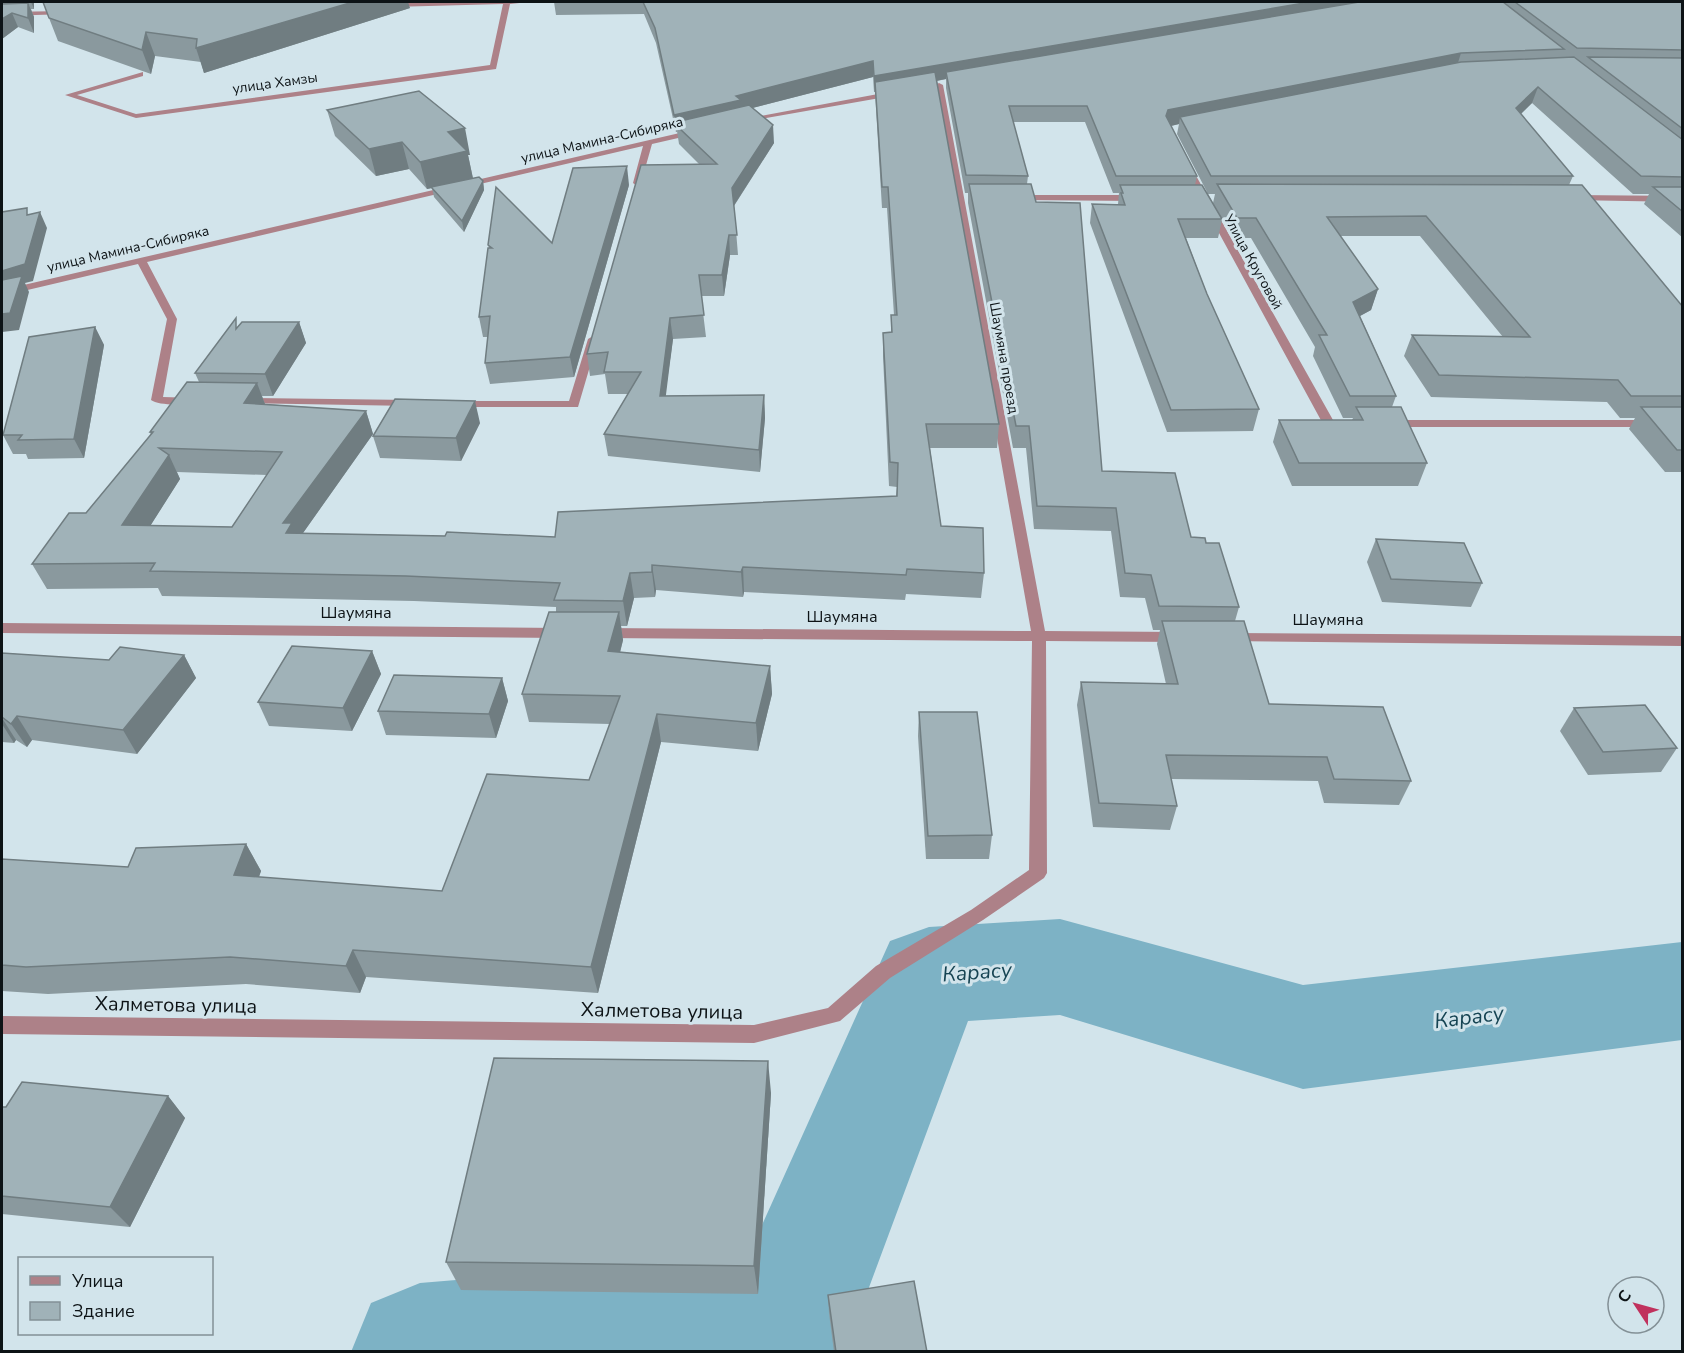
<svg xmlns="http://www.w3.org/2000/svg" width="1684" height="1353" font-family="'Nunito Sans',sans-serif">
<style>
.lines{fill:none;stroke-linecap:round;stroke-linejoin:round}
.river{fill:#7db2c5;fill-rule:evenodd}
.street{fill:#ad8188;fill-rule:evenodd}
.wall{fill:#8a999e;fill-rule:evenodd}
.shaded-wall{fill:#707d81}
.building{fill:#a0b2b8;stroke:#707d81;stroke-width:1.5;fill-rule:evenodd}
.labels{text-anchor:middle;dominant-baseline:central;stroke-width:6;stroke-linejoin:round;paint-order:stroke}
.far-street-label{font-size:14px;fill:#0d1316;stroke:#d2e4eb}
.street-label{font-size:16px;fill:#0d1316;stroke:#d2e4eb}
.near-street-label{font-size:20px;fill:#0d1316;stroke:#d2e4eb}
.near-water-label{font-size:21px;font-style:italic;fill:#164453;stroke:#d2e4eb}
</style>
<rect width="100%" height="100%" fill="#d2e4eb"/>
<g class="lines">
<polygon class="river" points="1060,919 1303,985 1682,942 1682,1040 1303,1089 1060,1015 968,1021 845,1352 351,1352 371,1303 420,1283 748,1256 890,941 929,927"/>
<g class="street">
<polygon points="460,2 529,2 510,4 496,69 136,118 65,95 143,72 143,76 77,95 136,114 490,65 503,4 391,7 388,5 391,3"/>
<polygon points="67,11 69,14 2,16 2,12"/>
<polygon points="939,83 943,85 1045,631 1179,632 1186,637 1179,642 1046,641 1047,873 1044,878 983,920 890,978 840,1021 754,1043 2,1034 2,1016 754,1025 828,1008 876,966 971,910 1029,870 1032,641 603,638 596,633 603,628 1031,631 935,85"/>
<polygon points="894,91 897,91 897,95 743,122 739,120"/>
<path d="M697,129H700V133L652,144L641,183L637,186L633,183L643,146L147,262L177,319L163,397L197,398L199,400C191,406 159,406 151,400L167,319L138,264L2,296V290Z"/>
<polygon points="1186,162 1190,165 1333,420 1349,421 1349,427 1329,428 1323,424 1182,165"/>
<polygon points="1017,195 1137,195 1141,198 1137,201 1014,200 1014,196"/>
<polygon points="1575,195 1682,196 1682,202 1572,200 1572,196"/>
<polygon points="593,336 598,339 578,407 457,407 451,404 457,401 569,401 588,339"/>
<polygon points="244,398 412,400 418,403 412,406 240,403 238,401"/>
<polygon points="1390,420 1682,420 1682,427 1386,427 1386,421"/>
<polygon points="2,623 561,628 568,633 561,638 2,633"/>
<polygon points="1230,633 1682,636 1682,646 1225,641 1223,638"/>
</g>
</g>
<g class="wall">
<polygon points="2,2 34,2 34,9 31,9 34,17 34,33 18,27 2,39"/>
<path d="M554,2H1683V238L1644,204L1649,194H1633L1532,103L1521,114L1573,176L1569,185L1683,307V472H1665L1629,429L1635,418H1620L1607,402L1431,397L1404,356L1412,335L1503,337L1420,236H1340L1378,289L1371,310L1360,316L1396,396L1392,407L1427,463L1418,486H1292L1273,442L1279,420H1352L1353,418H1343L1313,356L1315,347L1251,238H1233L1222,220L1218,238H1186L1207,294L1259,409L1253,431L1167,432L1090,223L1092,204H1118L1119,193H1113L1085,122H1013L1028,176L1027,184L1102,471L1191,537L1206,543L1239,607L1235,621L1269,704L1411,781L1399,805L1324,803L1318,781L1171,779L1177,806L1170,830L1093,827L1077,705L1081,682L1166,684L1157,644L1160,630H1153L1145,598L1120,597L1111,531L1034,529L1026,448H1013L968,203V193H965L946,88V79L937,81L999,424L997,448H930L941,526L984,573L981,598L906,594L905,600L744,592L743,597L656,590L655,597L634,598L627,626H621L623,640L620,653L770,666L772,694L758,751L661,742L598,993L366,977L360,993L246,984L48,994L2,991V859L128,867L246,844L261,871L259,877L442,891L589,780L610,724L529,722L522,694L556,612V607L414,601L162,596L158,588L47,589L32,564L86,513L151,435L150,432L199,382L195,373L239,325L299,322L306,343L273,396H262L265,404L366,411L373,434L303,533L445,536L555,537L896,496L897,487L889,486L883,356V333L891,332V315H894L887,208H882L875,92H874L873,77L752,108L774,143L734,206L738,255H730L724,296H701L706,337L673,339L665,396L764,395L765,418L760,472L608,456L604,434L628,394H608L605,374L590,376L587,354L699,164L679,144L677,131L676,132L656,43L644,14L556,15ZM1179,124L1177,134L1207,192L1195,185L1197,176L1171,126ZM1208,194H1215L1213,203ZM177,472L267,475L232,527L150,526L180,479Z"/>
<polygon points="410,8 204,73 201,62 155,56 151,74 58,41 49,18"/>
<polygon points="327,110 470,155 468,155 473,178 483,181 484,190 464,232 434,197 432,188 427,189 409,169 376,176 335,136"/>
<polygon points="629,185 574,377 490,384 485,363 488,337 483,337 479,317 489,248 488,245 552,243"/>
<polygon points="95,327 104,345 84,458 28,459 26,454 13,454 3,435"/>
<polygon points="480,423 461,461 380,458 373,436"/>
<polygon points="1376,539 1482,583 1471,607 1382,602 1367,562"/>
<polygon points="372,651 381,674 352,731 269,726 258,702"/>
<polygon points="2,653 109,660 184,655 196,678 137,754 32,740 27,747 16,740 14,743 2,742"/>
<polygon points="502,678 508,701 496,738 386,735 378,711"/>
<polygon points="1574,708 1677,748 1661,772 1588,775 1560,731"/>
<polygon points="919,712 992,835 989,859 926,859 918,736"/>
<polygon points="771,1093 758,1294 461,1290 446,1262"/>
<polygon points="168,1096 185,1118 130,1227 2,1214 2,1107 6,1107"/>
<polygon points="828,1295 927,1352 834,1352 829,1313"/>
</g>
<g class="shaded-wall">
<polygon points="31,2 34,2 34,9"/>
<polygon points="353,2 408,2 410,8 204,73 196,48"/>
<polygon points="1310,2 1423,2 946,72 946,79 875,92 875,82 874,92 874,76"/>
<polygon points="28,3 34,17 34,33 28,18"/>
<polygon points="12,13 18,27 2,39 2,19"/>
<polygon points="146,32 155,56 151,74 142,50"/>
<polygon points="1461,53 1456,69 1180,117 1179,124 1166,127 1166,116 1168,110"/>
<polygon points="873,61 873,77 741,111 676,122 677,131 676,132 674,115 736,96"/>
<polygon points="1538,87 1532,103 1510,124 1516,108"/>
<polygon points="773,125 774,143 733,207 732,188"/>
<polygon points="465,128 470,155 468,155 473,179 427,189 420,162 448,132"/>
<polygon points="402,142 409,169 376,176 369,149"/>
<polygon points="627,166 629,185 574,377 570,357"/>
<polygon points="483,181 484,190 464,232 462,221"/>
<polygon points="40,212 47,228 33,281 25,283 29,292 19,330 2,332 2,271"/>
<polygon points="729,235 730,255 724,296 722,275"/>
<polygon points="1378,289 1371,310 1347,323 1353,302"/>
<polygon points="670,318 673,339 663,418 660,396"/>
<polygon points="299,322 306,343 273,396 265,374"/>
<polygon points="95,327 104,345 84,458 74,439"/>
<polygon points="257,383 266,407 244,403"/>
<polygon points="764,395 765,418 760,472 759,450"/>
<polygon points="475,401 480,423 461,461 456,438"/>
<polygon points="366,411 373,434 298,540 286,533 283,523"/>
<polygon points="169,455 180,479 135,550 122,525"/>
<polygon points="652,565 656,590 655,597 652,572"/>
<polygon points="743,567 744,592 743,597 741,572"/>
<polygon points="630,573 634,598 627,626 623,601"/>
<polygon points="619,612 623,640 613,679 608,651"/>
<polygon points="372,651 381,674 352,731 343,708"/>
<polygon points="184,655 196,678 137,754 123,730"/>
<polygon points="770,666 772,694 758,751 756,723"/>
<polygon points="502,678 508,701 496,738 489,714"/>
<polygon points="657,714 661,742 598,993 591,967"/>
<polygon points="17,716 32,740 27,747 11,724"/>
<polygon points="2,718 16,740 14,743 2,724"/>
<polygon points="246,844 261,871 249,903 234,875"/>
<polygon points="353,950 366,977 360,993 346,966"/>
<polygon points="768,1061 771,1093 758,1294 754,1266"/>
<polygon points="168,1096 185,1118 130,1227 110,1207"/>
</g>
<g class="building">
<polygon points="43,2 353,2 196,48 197,39 146,32 142,50 49,18"/>
<polygon points="643,2 1310,2 874,76 873,61 736,96 741,100 674,115 655,28"/>
<polygon points="1359,2 1503,2 1564,49 1461,53 1168,110 1166,116 1197,176 1116,176 1087,106 1009,106 1028,176 966,175 946,72"/>
<polygon points="1515,2 1683,2 1683,50 1577,48"/>
<polygon points="28,3 28,18 12,13 2,19 2,4"/>
<polygon points="1574,57 1683,140 1683,177 1641,176 1538,87 1516,108 1573,176 1211,176 1180,117 1461,62"/>
<polygon points="1588,57 1683,58 1683,129"/>
<path d="M935,72L999,424H926L941,526L983,528L984,573L907,569L906,575L743,567L741,572L652,565V572L630,573L623,601L554,600L560,583L406,576L150,571L155,563L32,564L69,513H86L153,432H150L187,382L257,383L244,403L366,411L283,523H292L286,533L445,536L447,532L555,537L558,512L897,496L898,463L890,462L883,333L892,332L891,315H897L888,187H882L875,82ZM159,448L282,452L232,527L122,525L169,455Z"/>
<polygon points="419,91 465,128 448,132 467,151 420,162 402,142 369,149 327,110"/>
<polygon points="749,105 773,125 732,188 737,235 729,235 722,275 699,275 704,315 670,318 660,396 764,395 759,450 604,434 641,372 604,372 608,352 587,354 641,165 717,164 677,126 676,122"/>
<polygon points="627,166 570,357 485,363 490,316 479,317 488,248 492,248 488,245 496,187 552,243 573,168"/>
<polygon points="479,177 483,181 462,221 431,187"/>
<polygon points="969,184 1031,184 1036,202 1080,203 1102,471 1175,473 1191,537 1205,538 1206,543 1219,543 1239,607 1159,606 1151,575 1125,573 1116,508 1037,506 1029,426 1016,426"/>
<polygon points="1217,184 1582,185 1683,307 1683,396 1631,396 1618,380 1439,375 1412,335 1530,337 1426,216 1327,217 1378,289 1353,302 1396,396 1350,396 1319,335 1327,335 1256,218 1237,218"/>
<polygon points="1120,185 1202,185 1222,219 1178,219 1207,294 1259,409 1171,410 1092,204 1125,205 1121,193 1123,193"/>
<polygon points="1653,187 1683,187 1683,212"/>
<polygon points="27,208 27,215 40,212 25,264 2,271 2,212"/>
<polygon points="22,276 10,313 2,314 2,280"/>
<polygon points="236,318 236,329 242,322 299,322 265,374 195,373"/>
<polygon points="95,327 74,439 18,440 22,435 3,435 29,337"/>
<polygon points="395,399 475,401 456,438 373,436"/>
<polygon points="1356,407 1401,407 1427,463 1299,463 1279,420 1363,420"/>
<polygon points="1641,407 1683,407 1683,450 1677,450"/>
<polygon points="1376,539 1464,543 1482,583 1391,579"/>
<polygon points="549,612 619,612 608,651 770,666 756,723 657,714 591,967 353,950 346,966 230,957 26,967 2,965 2,859 128,867 136,848 246,844 234,875 442,891 487,774 589,780 620,696 522,694"/>
<polygon points="1162,621 1244,621 1269,704 1383,707 1411,781 1334,779 1327,757 1166,755 1177,806 1099,803 1081,682 1178,684"/>
<polygon points="292,646 372,651 343,708 258,702"/>
<polygon points="120,647 184,655 123,730 17,716 11,724 2,717 2,653 109,660"/>
<polygon points="394,675 502,678 489,714 378,711"/>
<polygon points="1645,705 1677,748 1603,752 1574,708"/>
<polygon points="919,712 977,712 992,835 928,836"/>
<polygon points="494,1058 768,1061 754,1266 446,1262"/>
<polygon points="22,1082 168,1096 110,1207 2,1196 2,1107 6,1107"/>
<polygon points="914,1281 927,1352 836,1352 828,1295"/>
</g>
<g class="labels">
<g class="far-street-label">
<text transform="translate(275 83) rotate(-8)">улица Хамзы</text>
<text transform="translate(602 140) rotate(-13)">улица Мамина-Сибиряка</text>
<text transform="translate(128 249) rotate(-13)">улица Мамина-Сибиряка</text>
<text transform="translate(1253 262) rotate(61)">Улица Круговой</text>
<text transform="translate(1004 358) rotate(80)">Шаумяна проезд</text>
</g>
<g class="street-label">
<text x="356" y="613">Шаумяна</text>
<text x="842" y="617">Шаумяна</text>
<text x="1328" y="620">Шаумяна</text>
</g>
<g class="near-street-label">
<text transform="translate(176 1005) rotate(1)">Халметова улица</text>
<text transform="translate(662 1011) rotate(1)">Халметова улица</text>
</g>
<g class="near-water-label">
<text transform="translate(977 972) rotate(-4)">Карасу</text>
<text transform="translate(1469 1017) rotate(-7)">Карасу</text>
</g>
</g>
<rect width="1684" height="1353" fill="none" stroke="#0d1316" stroke-width="6"/>
<rect x="18" y="1257" width="195" height="78" fill="#d2e4eb" stroke="#839096" stroke-width="1.5"/>
<rect x="30" y="1276" width="30" height="9" fill="#ad8188" stroke="#839096" stroke-width="1.5"/>
<text x="72" y="1287" font-size="18" fill="#0d1316">Улица</text>
<rect x="30" y="1302" width="30" height="18" fill="#a0b2b8" stroke="#839096" stroke-width="1.5"/>
<text x="72" y="1317" font-size="18" fill="#0d1316">Здание</text>
<g transform="translate(1636 1305) rotate(306)"><circle r="28" fill="#d2e4eb" stroke="#839096" stroke-width="1.5"/>
<path d="M0-4.5L10 22L0 15L-10 22Z" fill="#c0315d"/>
<text y="-9" font-size="16" font-weight="bold" text-anchor="middle" fill="#0d1316">С</text>
</g>
</svg>
